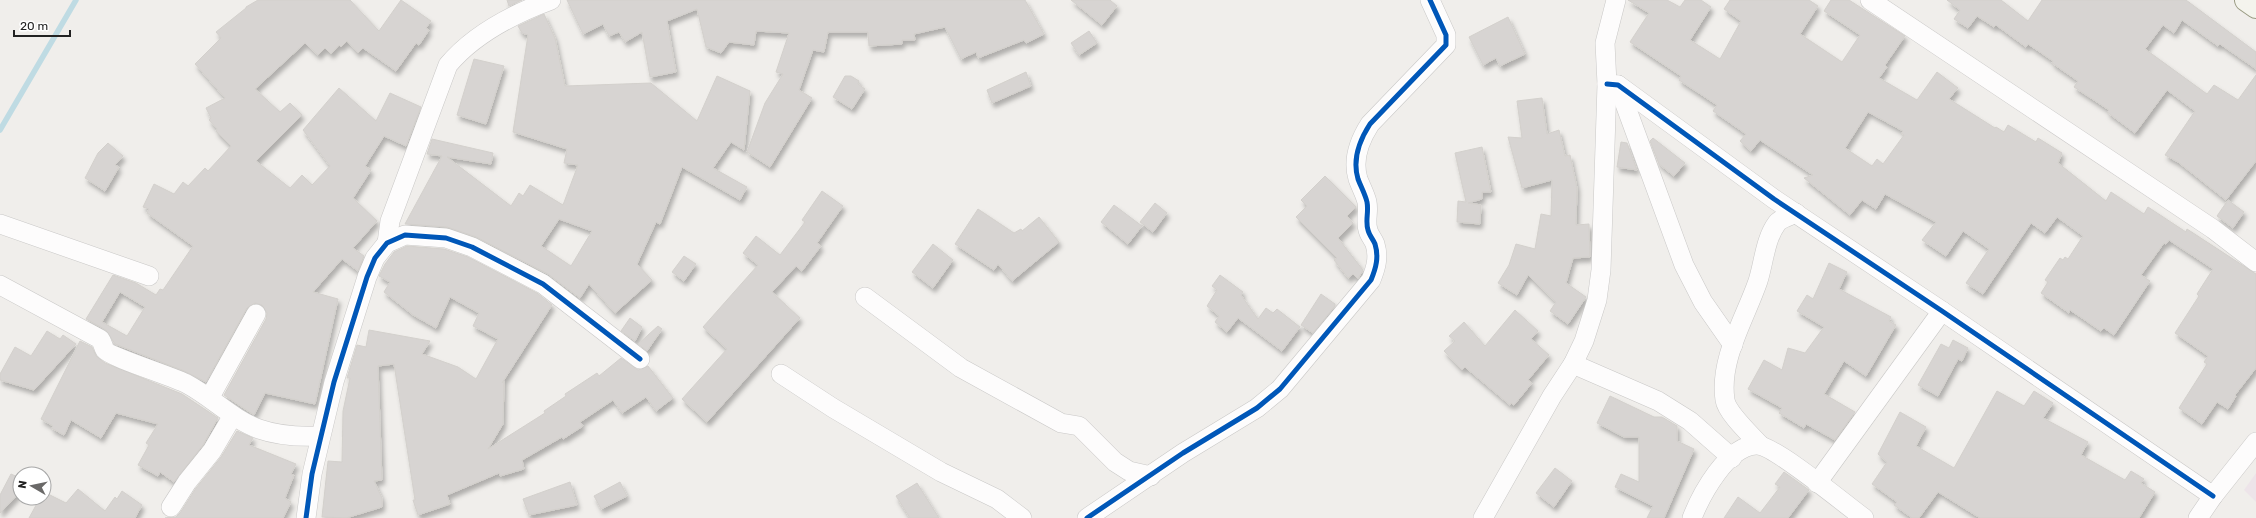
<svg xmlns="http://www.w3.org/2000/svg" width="2256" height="518" font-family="Rubik,sans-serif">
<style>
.industrial{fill:#ede4e9}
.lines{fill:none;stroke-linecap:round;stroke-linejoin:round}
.stream{stroke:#bfdbe3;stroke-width:5.5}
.building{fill:#d7d4d2;stroke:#d3d0cc;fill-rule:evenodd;filter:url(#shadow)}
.street-casing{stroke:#c9c8c7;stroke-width:20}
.secondary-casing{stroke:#999a82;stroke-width:24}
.street{stroke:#fdfcfc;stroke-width:19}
.secondary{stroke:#f4f4ed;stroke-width:22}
.cycleway-casing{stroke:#fff;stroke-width:8}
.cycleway{stroke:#0057b8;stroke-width:5}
</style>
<defs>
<filter id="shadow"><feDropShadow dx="2.5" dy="4.5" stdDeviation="2" flood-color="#0004"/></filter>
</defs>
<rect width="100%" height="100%" fill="#f0eeeb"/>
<polygon class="industrial" points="2256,473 2256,502 2244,490"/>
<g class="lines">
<polyline class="stream" points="0,130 76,0"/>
</g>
<g class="building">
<path d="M258,0H350L379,31L401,0L431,21L426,28L429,30L419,45L416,43L396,71L363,48L358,53L347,41L341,47L339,45L331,54L325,48L318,55L305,43L255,89L280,112L290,103L302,115L256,161L290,188L302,175L312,185L330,166L303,130L339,88L376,121L390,93L421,107L406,146L384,136L365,166L371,170L353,198L377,221L353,248L364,256L358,271L342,259L313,292L338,299L315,404L265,393L254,415L224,395L266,319L267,313L262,305L255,303L247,308L206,382L184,371L115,344L106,330L86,319L113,275L136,283L156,295L160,289L163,290L193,246L147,213L149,209L143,207L154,184L174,194L183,182L188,186L205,168L208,171L231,146L216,131L217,129L209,120L211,118L206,108L225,98L195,64L221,38L216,32L246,8V7ZM120,292L145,307L127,336L102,322Z"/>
<polygon points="507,0 522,0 509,6"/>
<polygon points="567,0 1025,0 1044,34 1026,43 1024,40 978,58 976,52 961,59 945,27 914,34 915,40 902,40 902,44 869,46 868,32 828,32 824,52 813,50 799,90 812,98 770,167 747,152 765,103 783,74 776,72 789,33 756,31 754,45 729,42 721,53 706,47 697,9 667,21 676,72 650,77 642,32 625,42 619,32 609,36 603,24 583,34"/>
<polygon points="1071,0 1110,0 1117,6 1102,25"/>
<path d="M1628,0H1667L1680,7L1685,0H1701L1711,7L1690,40L1720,59L1741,21L1724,9L1730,0H1809L1818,6L1800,34L1842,62L1860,35L1824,11L1831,0H1849L1905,36L1885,65L1887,67L1879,78L1917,100L1937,72L1958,88L1949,99L1995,128L1996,127L2004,132L2008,125L2036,142L2038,138L2062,153L2058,163L2106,201L2111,192L2144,214L2148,207L2186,232L2187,229L2256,274V368L2235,395L2236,396L2228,409L2217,402L2202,424L2179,408L2207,364L2204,362L2208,356L2175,333L2199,296L2197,294L2213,269L2169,240L2166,244L2164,243L2141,275L2150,281L2114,335L2104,328L2101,331L2070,310L2069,313L2041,293L2048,282L2045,280L2060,258L2063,260L2065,257L2068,259L2083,236L2057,217L2045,233L2031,223L1983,294L1966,283L1989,249L1963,231L1946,256L1922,240L1936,222L1885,194L1876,209L1862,200L1850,215L1804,178L1813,175L1760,140L1751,151L1740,141L1746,134L1713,111L1717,105L1679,80L1681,76L1630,42L1649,13ZM1868,112L1903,131L1901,133L1904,135L1883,164L1877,159L1872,166L1845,148Z"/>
<polygon points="1947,0 2001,0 2028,21 2042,0 2186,0 2256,52 2256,69 2220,44 2218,46 2182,20 2174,33 2163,25 2145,49 2207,94 2214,85 2238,100 2256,75 2256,161 2226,200 2178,162 2165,155 2195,111 2167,90 2135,133 2107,112 2109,110 2074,87 2078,81 2052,63 2053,61 2028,44 2026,47 1996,25 1994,27 1977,16 1968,28 1954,19 1960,10"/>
<path d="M544,14L555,38L565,86L651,83L697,121L717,76L750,91L744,150L731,142L713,168L747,187L740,200L682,167L660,224L656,222L637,264L652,280L615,313L589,284L580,298L548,274L476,237L447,227L405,224L442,156L427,154L432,139L493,153L491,164L447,157L511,206L519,193L523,196L530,185L563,205L578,165L564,163L567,149L513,132L528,35L522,33L518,26ZM559,219L592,231L571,266L541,246Z"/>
<polygon points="1508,17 1525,54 1500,66 1496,58 1483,65 1469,37"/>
<polygon points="1089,31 1097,43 1079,55 1071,43"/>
<polygon points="474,59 504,66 486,124 457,115"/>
<polygon points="1026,72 1031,86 992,103 987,90"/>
<polygon points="845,76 851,76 859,81 858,84 865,89 852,109 833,97"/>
<polygon points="1542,98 1547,134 1559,130 1565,156 1570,155 1577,188 1576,225 1589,224 1590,257 1573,258 1566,283 1586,297 1568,324 1550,311 1556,302 1528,275 1517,295 1498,283 1509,265 1516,244 1535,249 1541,214 1551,216 1552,180 1522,188 1508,137 1522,138 1517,101"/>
<polygon points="1653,138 1685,163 1674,176 1659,164 1650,141"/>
<polygon points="1621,142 1627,143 1637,170 1617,167"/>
<polygon points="108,143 123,156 115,165 119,167 105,191 85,178 98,153"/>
<polygon points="1482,147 1491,192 1482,192 1482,199 1468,203 1481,205 1480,224 1457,222 1458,201 1466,202 1455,153"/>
<polygon points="1325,176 1356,207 1347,216 1353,223 1338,238 1363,270 1358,279 1353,274 1348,278 1334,260 1337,258 1296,217 1307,206 1301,200"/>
<polygon points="822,191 843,206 817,243 821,246 802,271 796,266 772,292 800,318 707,422 682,399 727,349 703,327 758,265 743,253 756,236 780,255 805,222 802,220"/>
<polygon points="2228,200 2244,212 2233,228 2217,216"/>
<polygon points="1155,203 1167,213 1153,232 1140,222"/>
<polygon points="1114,205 1142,226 1128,244 1101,222"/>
<polygon points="978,209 1014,233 1021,229 1022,231 1039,217 1059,242 1012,281 998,264 994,270 955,244"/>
<polygon points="933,244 953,260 933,288 912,272"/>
<polygon points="407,246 444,249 468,257 537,293 552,305 502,383 504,381 503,424 488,449 545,413 544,411 566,396 565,394 597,373 599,376 621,358 638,370 648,366 673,398 656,411 646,397 622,413 613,400 580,422 583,426 563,439 562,437 522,460 524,469 500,476 499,473 447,495 450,504 418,515 413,500 415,500 394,364 378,366 382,480 374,481 382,498 382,507 346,518 322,517 328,461 342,462 343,411 350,378 347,378 357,345 366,347 369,330 430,341 422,354 458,367 476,379 498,339 473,326 479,313 450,297 436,328 413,315 384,292 390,282 379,276 385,264 394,252"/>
<polygon points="684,256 696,264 684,281 672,272"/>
<polygon points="1829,263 1847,272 1839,289 1891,317 1889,321 1896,325 1866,376 1844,361 1824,394 1855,412 1835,440 1806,424 1804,428 1779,413 1782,408 1748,389 1764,360 1782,370 1788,348 1805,353 1824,327 1797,311 1807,295 1813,299"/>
<polygon points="1220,275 1243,292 1241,295 1258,319 1266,308 1273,313 1277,309 1300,327 1282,351 1238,318 1227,332 1215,322 1219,316 1207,306 1217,290 1212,286"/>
<polygon points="1321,294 1335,304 1335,306 1313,333 1301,325"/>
<polygon points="1515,310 1538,331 1531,339 1549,355 1528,380 1532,383 1514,405 1511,403 1510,405 1465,367 1462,370 1444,351 1455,341 1449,336 1464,322 1485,346"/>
<polygon points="630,318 642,327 635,341 621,331"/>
<polygon points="658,326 662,329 647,351 638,344"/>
<polygon points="47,331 60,339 63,335 76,344 34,390 0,380 0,374 15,347 31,356"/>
<polygon points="1953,340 1968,348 1962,361 1958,359 1938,396 1918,385 1941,344 1949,348"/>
<polygon points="80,341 92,347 96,356 105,363 182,394 218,418 203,445 174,482 160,472 158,476 138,465 149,445 146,443 158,424 116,413 101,438 71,420 64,435 51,428 53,426 41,419"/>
<polygon points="1997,391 2024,406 2034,391 2053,403 2043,418 2088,442 2081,455 2125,480 2131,471 2144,479 2141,483 2155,492 2139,518 1980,518 1938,492 1919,518 1912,518 1894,505 1897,502 1872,484 1887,462 1878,454 1900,412 1926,427 1916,446 1954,468"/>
<polygon points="1610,396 1654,417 1662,417 1677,426 1677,441 1694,449 1664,518 1647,518 1653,506 1615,487 1621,474 1639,482 1639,437 1624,437 1597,423"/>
<polygon points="237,431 253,438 249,445 296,464 291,474 294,475 285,498 291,502 283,518 165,518 176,517 180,513 196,488 221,457"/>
<polygon points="1555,468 1572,481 1554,507 1536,493"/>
<polygon points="1784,472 1809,490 1788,518 1724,518 1738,497 1760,513 1780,487 1775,484"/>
<polygon points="11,474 20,478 20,492 0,513 0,495"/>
<polygon points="570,482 577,505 529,515 523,499"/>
<polygon points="620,482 627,496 601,509 594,496"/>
<polygon points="917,483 939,518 910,518 896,496"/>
<polygon points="78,489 105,511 115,497 117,499 122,491 142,505 135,518 29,518 40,498 44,498 44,492 66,503"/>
</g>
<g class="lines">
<g class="street-casing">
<g id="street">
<polyline points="1870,0 2213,229 2256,262"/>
<polyline points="1607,84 1618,85 1774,199 1942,311 2213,496"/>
<polyline points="1618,85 1684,265 1703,302 1733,345"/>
<polyline points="0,224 149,276"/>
<path d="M387,243L390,221L448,65C474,34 513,14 551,0"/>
<path d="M0,285L100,339C103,343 103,347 105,350C110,357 174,377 187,384C213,398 232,419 259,429C279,436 299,437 320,436"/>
<polyline points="865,297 961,368 1061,423 1079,426 1115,462 1129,471 1151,476"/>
<polyline points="1573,364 1658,401 1690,421 1732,458"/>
<polyline points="781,374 833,408 941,472 997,499 1022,518"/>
<polyline points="210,397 256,314"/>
<path d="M1760,445C1751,435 1727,413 1725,400C1719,359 1745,319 1758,281C1764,262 1765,239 1777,223C1781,218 1790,216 1796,213"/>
<polyline points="1817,483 1942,311"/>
<polyline points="171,507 187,482 212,451 232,417"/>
<polyline points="306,518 312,474 334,382 367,277 375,258 387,243 405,235 446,238 472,247 543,284 640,359"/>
<path d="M1087,518L1183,453L1257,408L1280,389L1371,280C1376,268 1379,257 1375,244C1373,239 1369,235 1368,230C1365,221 1369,212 1367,202C1365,194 1361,187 1358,179C1352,159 1359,141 1370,124L1446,45V35L1430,0"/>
<polyline points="1483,518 1552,396 1573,364 1584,341 1597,300 1601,270 1607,84 1605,43 1616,0"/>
<path d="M1692,518C1701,495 1727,446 1756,445C1773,444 1846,505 1864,518"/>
<polyline points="2198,518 2213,496 2256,442"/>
</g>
</g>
<g class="secondary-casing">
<polyline id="secondary" points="2246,0 2256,7"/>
</g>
<use href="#street" class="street"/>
<use href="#secondary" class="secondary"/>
<g class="cycleway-casing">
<g id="cycleway">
<polyline points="1607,84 1618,85 1774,199 1942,311 2213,496"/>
<polyline points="306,518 312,474 334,382 367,277 375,258 387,243 405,235 446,238 472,247 543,284 640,359"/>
<path d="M1087,518L1183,453L1257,408L1280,389L1371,280C1376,268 1379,257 1375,244C1373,239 1369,235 1368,230C1365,221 1369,212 1367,202C1365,194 1361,187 1358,179C1352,159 1359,141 1370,124L1446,45V35L1430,0"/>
</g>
</g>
<use href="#cycleway" class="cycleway"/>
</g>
<g transform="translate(32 486) rotate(279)"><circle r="19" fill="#ffffff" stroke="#a7a7a7"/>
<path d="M0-3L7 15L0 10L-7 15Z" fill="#6a6968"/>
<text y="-6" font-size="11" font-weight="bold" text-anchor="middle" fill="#222222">N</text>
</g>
<path d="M14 30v6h56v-6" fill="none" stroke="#222222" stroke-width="2"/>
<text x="20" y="30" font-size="12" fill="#222222" stroke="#ffffff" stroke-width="3" paint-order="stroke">20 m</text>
</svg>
